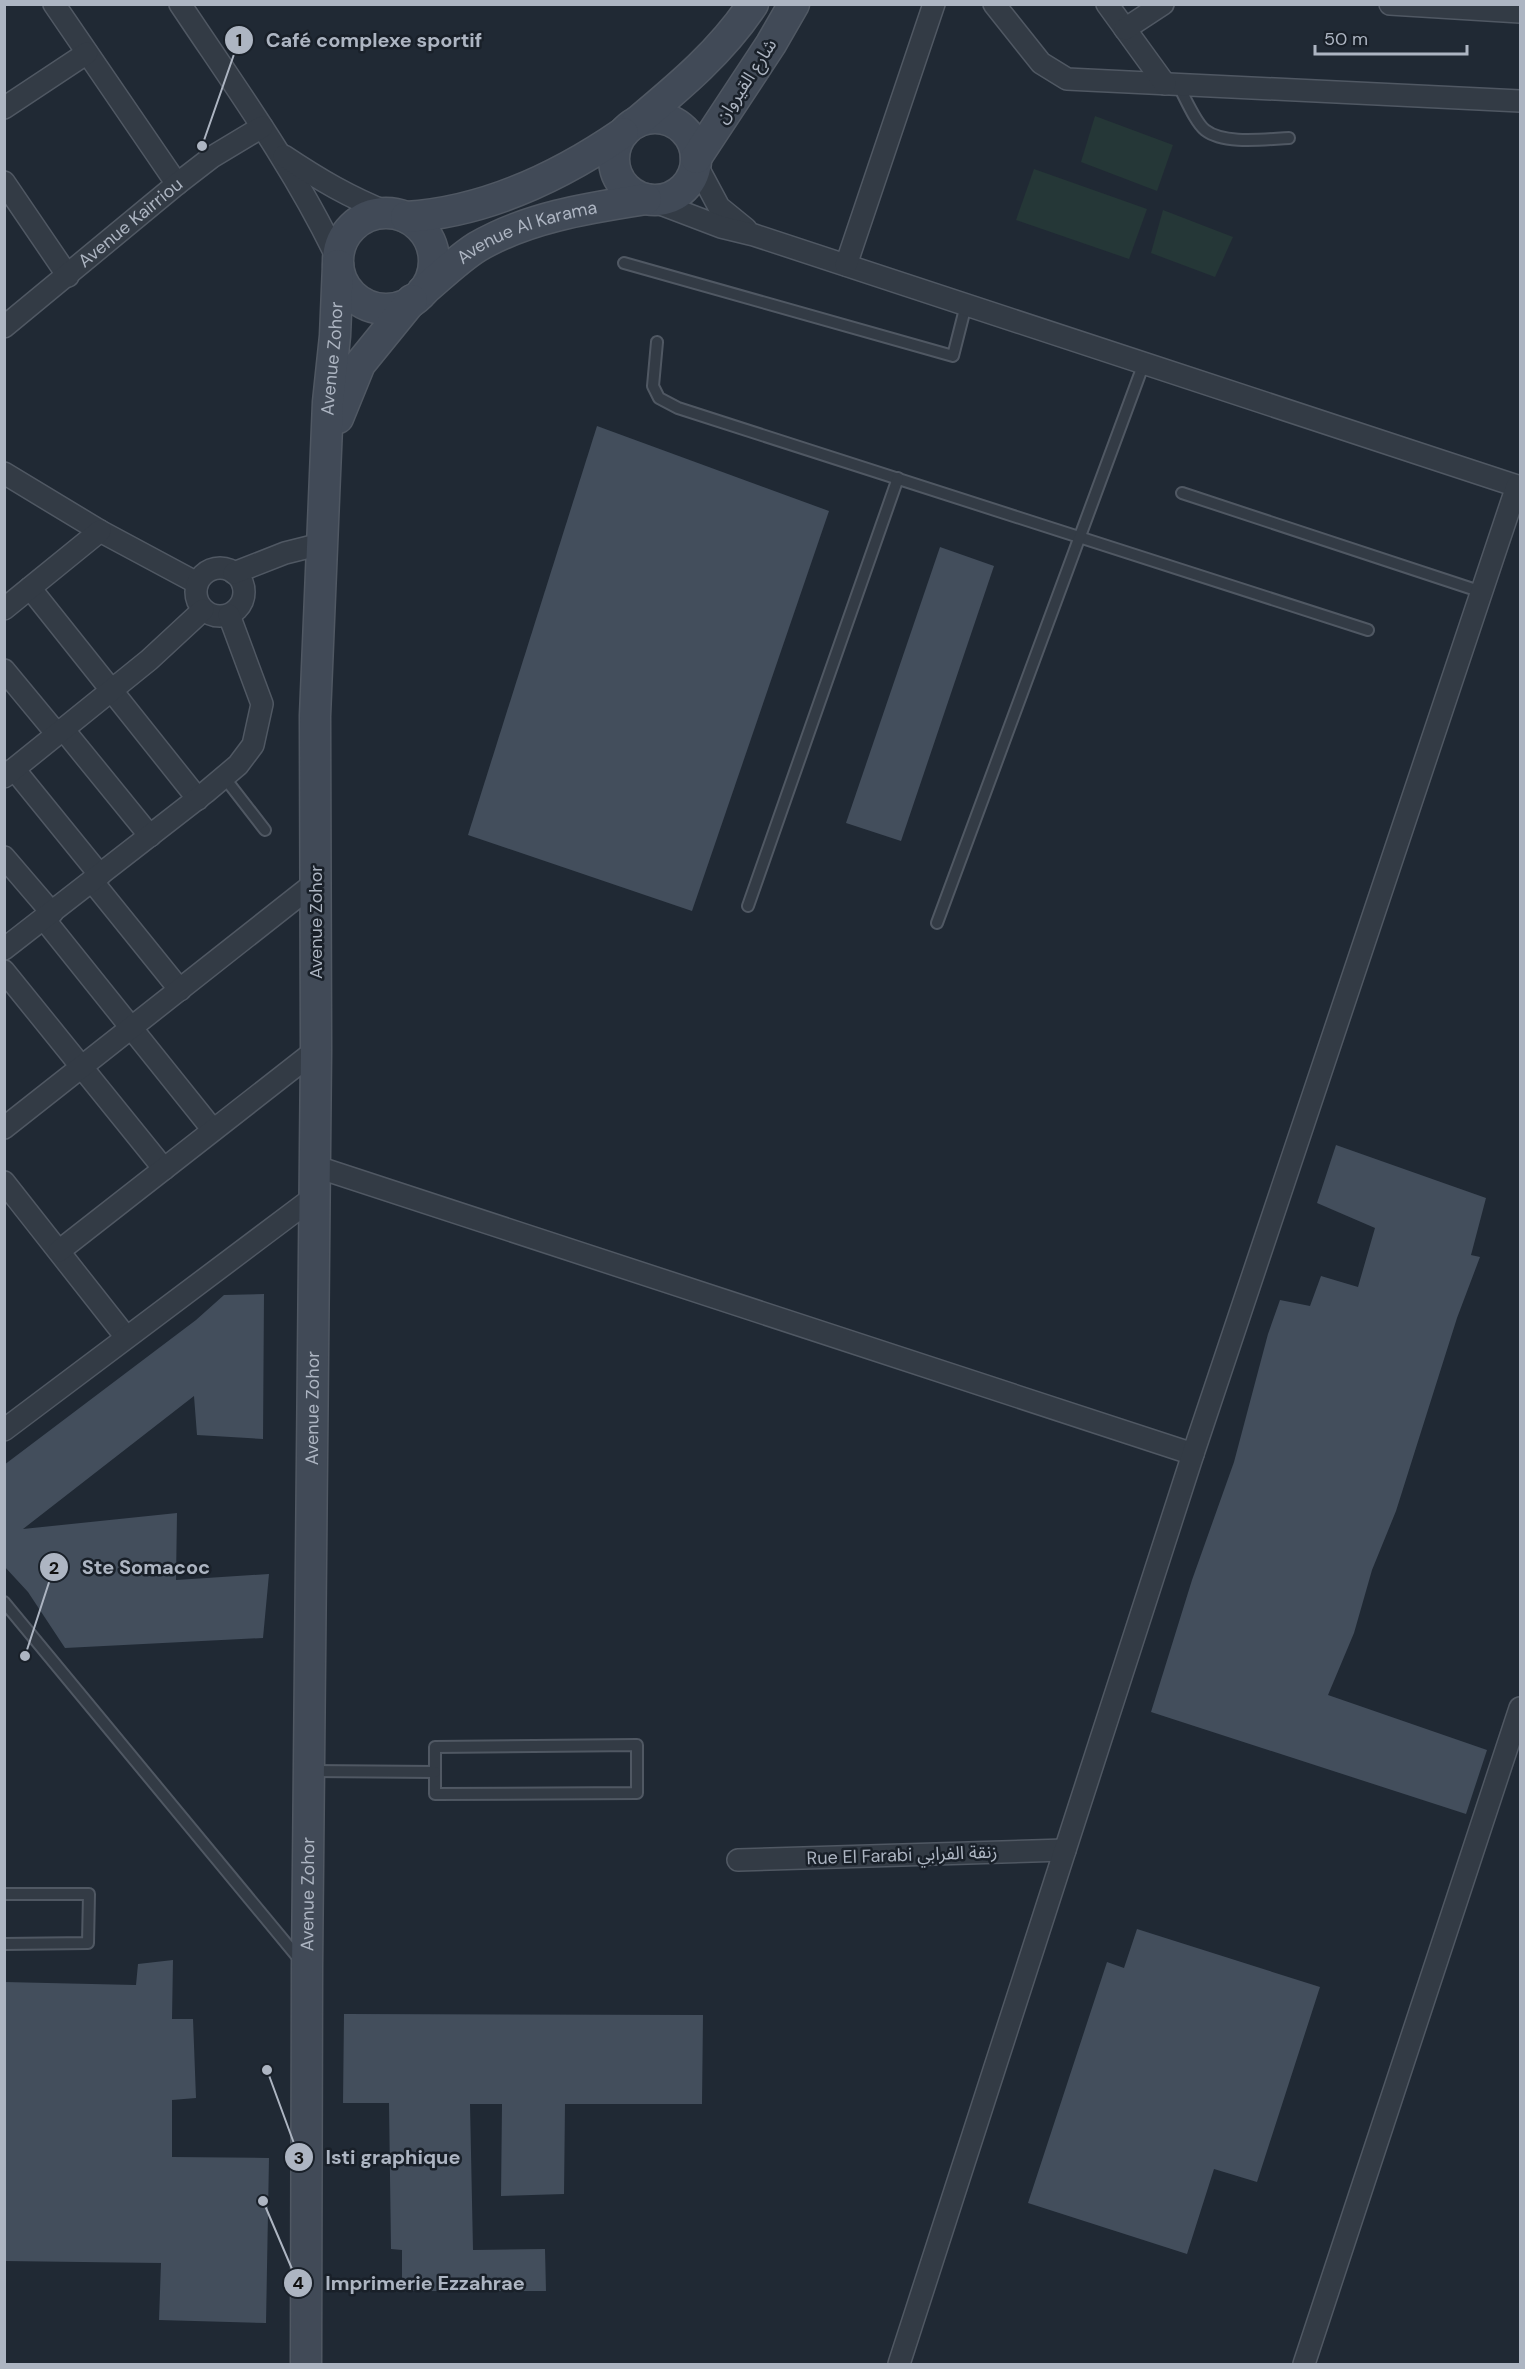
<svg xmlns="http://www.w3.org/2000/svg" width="1525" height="2369" font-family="'DM Sans','Noto Sans Arabic',sans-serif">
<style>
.pitch{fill:#253737}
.building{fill:#434e5c}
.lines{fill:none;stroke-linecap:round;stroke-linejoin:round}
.lane-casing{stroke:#505863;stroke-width:14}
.street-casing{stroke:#505863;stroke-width:24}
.secondary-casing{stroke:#505863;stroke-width:33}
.lane{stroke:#333b45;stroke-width:10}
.street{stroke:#333b45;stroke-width:21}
.secondary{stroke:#414a57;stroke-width:30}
.labels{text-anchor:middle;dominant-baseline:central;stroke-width:5;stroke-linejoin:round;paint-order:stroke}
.street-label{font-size:18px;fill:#adb5c2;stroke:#192029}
.leader{fill:none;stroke:#adb5c2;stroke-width:2}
.callout-dot{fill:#adb5c2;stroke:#192029;stroke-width:2}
.mark-label{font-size:18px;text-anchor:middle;font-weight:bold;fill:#111}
.callout-label{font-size:20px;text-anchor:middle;font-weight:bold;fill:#adb5c2;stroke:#192029;stroke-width:5;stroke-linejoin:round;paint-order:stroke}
</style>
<rect width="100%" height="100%" fill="#202934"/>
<g class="pitch">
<polygon points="1095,116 1173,145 1157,191 1081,162"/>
<polygon points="1034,169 1147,209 1129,259 1016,220"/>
<polygon points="1163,210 1233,237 1215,277 1151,253"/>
</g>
<g class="building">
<polygon points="597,426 829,511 692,911 468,835"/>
<polygon points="940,547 994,566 901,841 846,823"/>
<polygon points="1336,1145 1486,1198 1471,1255 1480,1257 1457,1318 1396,1511 1372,1570 1354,1633 1328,1695 1487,1750 1466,1814 1151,1712 1192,1580 1234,1462 1268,1334 1280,1300 1310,1306 1321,1276 1358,1287 1375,1228 1317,1203"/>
<polygon points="264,1294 263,1439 197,1435 194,1396 23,1529 177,1513 176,1580 269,1574 263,1638 65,1648 28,1592 4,1566 4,1465 196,1320 224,1295"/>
<polygon points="1137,1929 1320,1987 1257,2182 1214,2169 1187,2254 1028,2203 1107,1962 1124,1968"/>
<polygon points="173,1960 172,2019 193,2019 196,2098 172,2100 172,2157 269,2158 266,2323 159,2320 161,2263 4,2261 4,1982 136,1985 138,1964"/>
<polygon points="344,2014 703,2015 702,2104 565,2104 564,2194 501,2196 502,2104 470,2104 473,2250 545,2249 546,2291 402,2291 402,2250 391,2249 389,2103 343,2103"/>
</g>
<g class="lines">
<g class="lane-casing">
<g id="lane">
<path d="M1178,85C1185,97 1195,122 1205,130C1224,145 1266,139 1289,138"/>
<polyline points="624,263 953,356 966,305"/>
<polyline points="657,342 653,386 659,398 678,408 1368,630"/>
<polyline points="1182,493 1482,592"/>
<polyline points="224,777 265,830"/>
<polyline points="748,906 898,478"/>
<polyline points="937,923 1144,363"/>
<polyline points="4,1602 300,1960"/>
<polygon points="637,1745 637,1793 435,1794 435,1747"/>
<polyline points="312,1771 435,1772"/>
<polyline points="4,1894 89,1894 88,1943 4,1944"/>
</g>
</g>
<g class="street-casing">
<g id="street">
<polyline points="54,4 177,184"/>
<path d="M180,4C236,88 295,169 338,260"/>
<polyline points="994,4 1041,63 1067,79 1520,101"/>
<polyline points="1107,4 1165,84"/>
<polyline points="1390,4 1520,12"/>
<polyline points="1125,29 1163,4"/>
<polyline points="4,108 87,53"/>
<path d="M284,156C320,180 349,197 389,213"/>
<polyline points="696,164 719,207 746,229"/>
<polyline points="4,182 68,276"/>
<polyline points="650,200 721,227 754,235 1520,487"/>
<polyline points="846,265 934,4"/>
<path id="s1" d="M4,327L177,184L212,157L262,127"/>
<polyline points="4,473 100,531 197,583"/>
<circle cx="220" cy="592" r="24"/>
<polyline points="234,573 285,553 321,544"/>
<polyline points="30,588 198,799"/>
<polyline points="4,609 100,531"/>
<polyline points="4,670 57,734"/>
<polyline points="63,729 150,836"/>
<polyline points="14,769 100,875"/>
<polyline points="4,777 149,660 203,610"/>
<polyline points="4,857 52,913"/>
<polyline points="92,881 180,990"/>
<polyline points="44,919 213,1130"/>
<polyline points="4,949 206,792 238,765 253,745 262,704 229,615"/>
<polyline points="4,971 164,1169"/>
<polyline points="4,1128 316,882"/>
<polyline points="314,1166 1193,1454"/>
<polyline points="4,1182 126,1337"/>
<polyline points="59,1251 316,1050"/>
<polyline points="4,1430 314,1197"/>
<polyline points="738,1860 1065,1850"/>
<polyline points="899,2364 1193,1454 1517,486"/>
<polyline points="1304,2364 1520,1708"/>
</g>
</g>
<g class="secondary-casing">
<g id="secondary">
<circle cx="655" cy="159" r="41"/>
<path d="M637,122C680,86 722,51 753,4"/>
<polyline points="696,158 771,44 794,4"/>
<circle cx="386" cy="261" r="48"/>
<path d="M406,217C485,212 559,177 623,133"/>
<path id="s2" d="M423,291C441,276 458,259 477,247C528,217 589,208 646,199"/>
<polyline points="338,418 360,364 412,300"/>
<path id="s3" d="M306,2364L307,1968L316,1050L315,716L328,402L335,336L338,265"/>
</g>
</g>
<use href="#lane" class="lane"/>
<use href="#street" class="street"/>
<use href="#secondary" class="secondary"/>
</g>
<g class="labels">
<g class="street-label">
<text transform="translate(746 81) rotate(-57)">شارع القيروان</text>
<text stroke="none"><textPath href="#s1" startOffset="164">Avenue Kairriou</textPath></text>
<text stroke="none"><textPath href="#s2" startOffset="122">Avenue Al Karama</textPath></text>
<text stroke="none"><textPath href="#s3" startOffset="2006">Avenue Zohor</textPath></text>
<text transform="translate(316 922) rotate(-90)">Avenue Zohor</text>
<text stroke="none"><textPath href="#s3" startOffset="956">Avenue Zohor</textPath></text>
<text transform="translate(902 1855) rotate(-2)">Rue El Farabi زنقة الفرابي</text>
<text stroke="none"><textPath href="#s3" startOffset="470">Avenue Zohor</textPath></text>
</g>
</g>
<path class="leader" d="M202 146L239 40M25 1656L54 1567M267 2070L299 2157M263 2201L298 2283"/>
<g class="callout-dot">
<circle cx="202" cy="146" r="6"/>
<circle cx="25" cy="1656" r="6"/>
<circle cx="267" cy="2070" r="6"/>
<circle cx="263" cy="2201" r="6"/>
<circle cx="239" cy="40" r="15"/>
<circle cx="54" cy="1567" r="15"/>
<circle cx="299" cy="2157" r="15"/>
<circle cx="298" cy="2283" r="15"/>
</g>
<g class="mark-label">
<text x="239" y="46">1</text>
<text x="54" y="1574">2</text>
<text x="299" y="2164">3</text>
<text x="298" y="2289">4</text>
</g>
<g class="callout-label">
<text x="374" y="47">Café complexe sportif</text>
<text x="146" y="1574">Ste Somacoc</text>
<text x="393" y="2164">Isti graphique</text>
<text x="425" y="2290">Imprimerie Ezzahrae</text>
</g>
<rect width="1525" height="2369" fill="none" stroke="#adb5c2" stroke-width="12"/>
<path d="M1315 45v9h152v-9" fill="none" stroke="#adb5c2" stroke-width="3"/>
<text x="1324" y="45" font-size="18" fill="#adb5c2" stroke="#192029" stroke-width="4.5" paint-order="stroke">50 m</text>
</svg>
